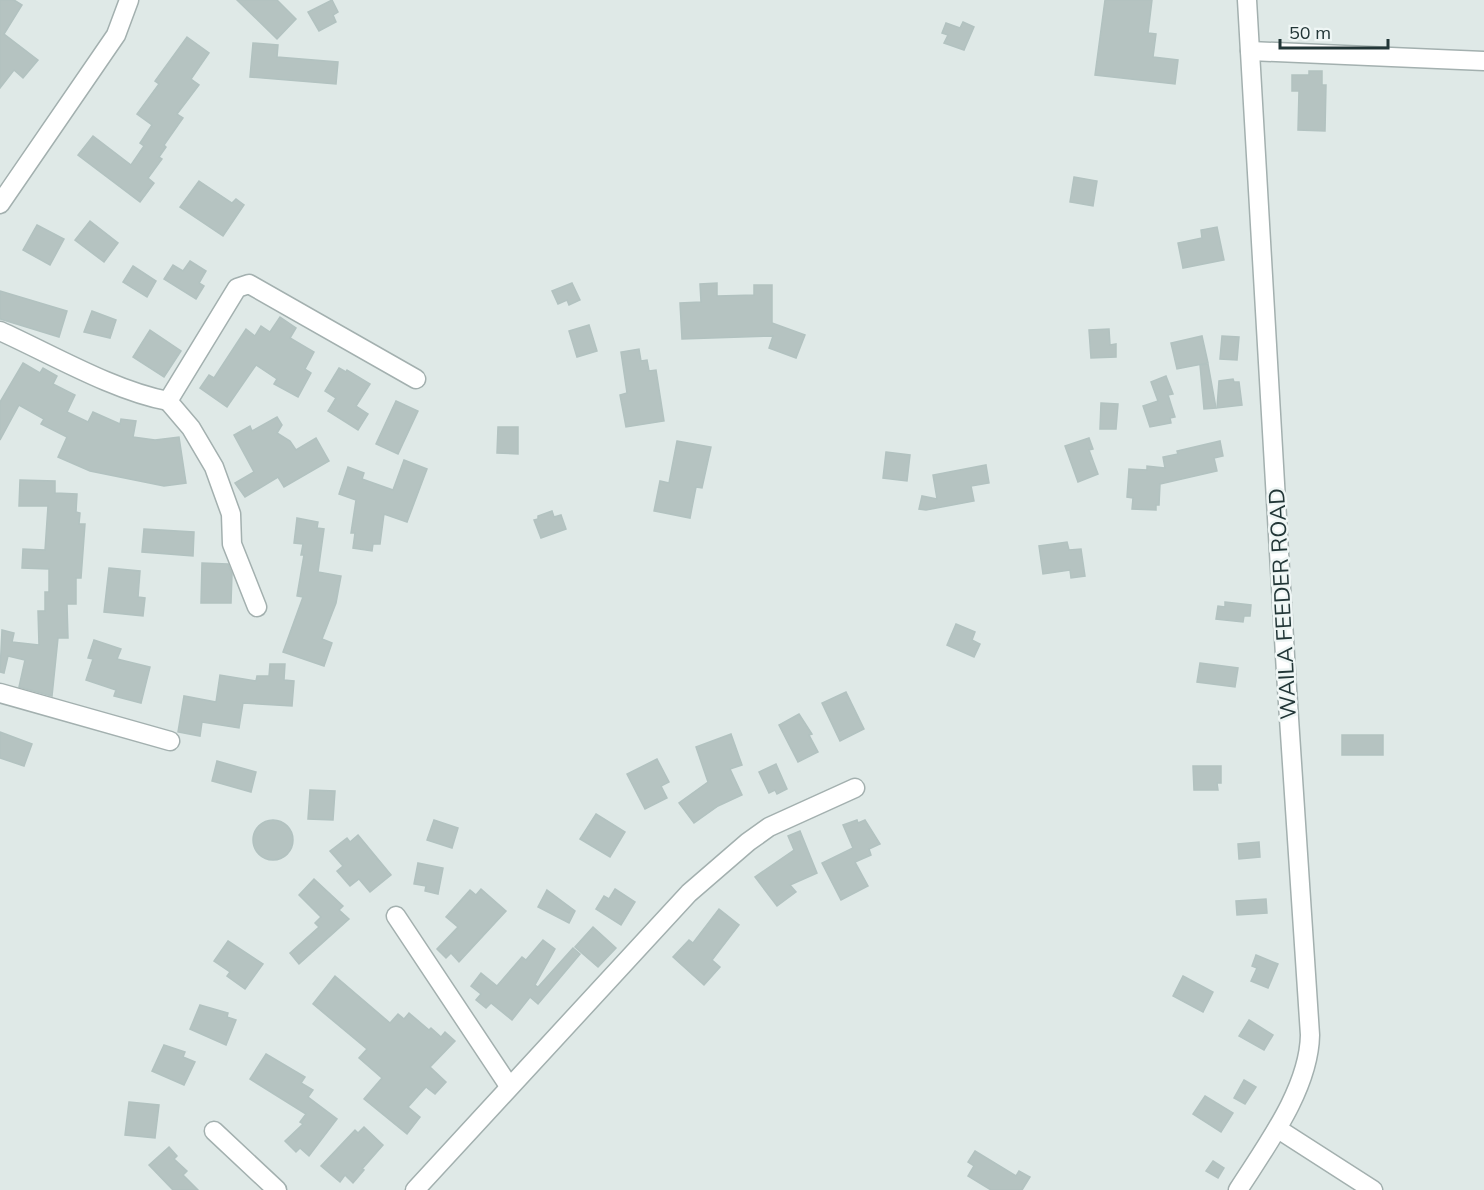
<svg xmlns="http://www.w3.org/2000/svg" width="1484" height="1190" font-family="Mulish,sans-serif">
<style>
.building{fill:#b5c3c1;stroke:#b2c2c0;stroke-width:1.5}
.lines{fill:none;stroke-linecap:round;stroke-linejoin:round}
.minor-casing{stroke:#a3b0af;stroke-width:21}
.minor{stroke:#fff;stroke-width:18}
.labels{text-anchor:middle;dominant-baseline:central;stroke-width:5;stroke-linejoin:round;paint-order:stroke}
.street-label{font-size:22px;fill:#223637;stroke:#eff6f5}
</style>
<rect width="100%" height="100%" fill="#dfe9e7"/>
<g class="building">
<polygon points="0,0 14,0 22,5 4,34 38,60 23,78 14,70 0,88"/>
<polygon points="237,0 277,0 296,19 277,39"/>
<polygon points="332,0 338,12 333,15 336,22 319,31 308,12"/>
<polygon points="1105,0 1152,0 1148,33 1156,34 1153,57 1178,60 1175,84 1095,75"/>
<polygon points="963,22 974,27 964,50 944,43 948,35 942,33 946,23 960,28"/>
<polygon points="187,37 209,53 191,79 199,85 177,114 183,118 164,145 166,147 159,157 162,159 148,178 154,183 140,202 78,155 93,136 131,165 144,146 140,143 152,125 137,114 159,84 155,81"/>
<polygon points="253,43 278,45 277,57 338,62 336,84 250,77"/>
<polygon points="1309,71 1322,71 1322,85 1326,85 1325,131 1298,130 1299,91 1292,91 1292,75 1309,75"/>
<polygon points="1074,177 1097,181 1093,206 1070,202"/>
<polygon points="199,181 232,203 236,199 244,205 223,236 180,207"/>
<polygon points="90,221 118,243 104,262 75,240"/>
<polygon points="37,225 64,239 50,265 23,250"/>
<polygon points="1217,227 1224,260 1183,268 1178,243 1202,238 1201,230"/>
<polygon points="190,261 206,271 199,283 204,286 196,299 164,279 173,265 183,271"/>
<polygon points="133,266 156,281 147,297 123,282"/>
<polygon points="572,283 580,300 569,305 567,300 558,304 552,291"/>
<polygon points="717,283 717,296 754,295 754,285 772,285 772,323 805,335 796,358 769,348 773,336 682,339 680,303 701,302 700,284"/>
<polygon points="0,291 67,311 59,337 0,319"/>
<polygon points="92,311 116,320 110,338 84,332"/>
<polygon points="280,317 296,328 290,338 314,352 305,369 311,373 298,397 274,384 277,379 256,365 227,407 200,388 209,375 214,378 246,329 255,336 261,326 270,332"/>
<polygon points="589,325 597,351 577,357 569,331"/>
<polygon points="1109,329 1110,345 1116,344 1116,357 1091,358 1089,330"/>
<polygon points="150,330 181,351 164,377 133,357"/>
<polygon points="1202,336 1208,363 1177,369 1171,343"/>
<polygon points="1222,336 1239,337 1237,360 1220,359"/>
<polygon points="639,349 641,361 647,360 649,371 656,370 664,421 626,427 620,395 627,393 621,352"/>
<polygon points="23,363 40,373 43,368 57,376 53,384 75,395 67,412 88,422 93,412 120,424 121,419 136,421 133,437 155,440 179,437 186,483 164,486 90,471 58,457 67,437 41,424 44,419 19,405 0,440 0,402"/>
<polygon points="1208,364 1216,408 1204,409 1200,365"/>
<polygon points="339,368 346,372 347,370 370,384 356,406 368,414 358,430 328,411 336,398 325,391"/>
<polygon points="1166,376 1173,394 1168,395 1175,417 1170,418 1171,423 1150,427 1143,406 1158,401 1151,382"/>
<polygon points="1233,379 1234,382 1239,382 1242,405 1217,408 1219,381"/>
<polygon points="396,401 418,411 398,454 376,444"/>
<polygon points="1101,403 1118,404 1116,429 1100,429"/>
<polygon points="277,417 282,425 277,433 290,441 296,450 316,438 329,461 284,487 278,477 245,497 235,483 254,472 234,435 250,426 252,431"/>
<polygon points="498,427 518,427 518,454 497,453"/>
<polygon points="1089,438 1093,449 1089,450 1098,474 1078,482 1065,446"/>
<polygon points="677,441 711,447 702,488 696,487 690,518 654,511 660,481 669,483"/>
<polygon points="1220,441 1223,456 1214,458 1217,471 1160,484 1159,505 1156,505 1156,510 1132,509 1133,498 1127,497 1129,469 1147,470 1147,466 1165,468 1163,457 1178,454 1177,451"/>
<polygon points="886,452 910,455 907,481 883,478"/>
<polygon points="404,460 427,469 407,522 384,514 380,544 373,544 372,551 353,548 355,533 351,533 356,500 339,494 348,467 364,473 362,479 393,490"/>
<polygon points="986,465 989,483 971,486 974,501 926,510 919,509 922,496 937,499 933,475"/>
<polygon points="20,480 55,481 55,493 77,494 76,512 80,513 79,524 85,524 81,578 76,578 76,604 67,604 68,638 58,638 52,696 19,687 25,660 8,656 4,673 0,672 2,630 14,633 12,642 39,645 38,611 45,611 45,592 49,592 49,569 22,568 23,549 45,550 48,506 19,506"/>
<polygon points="552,511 554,517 561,515 566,529 541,538 534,520 538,519 538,516"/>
<polygon points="297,518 318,522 317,528 324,529 318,572 341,576 336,603 322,639 332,643 324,666 283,652 303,597 297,596 304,555 301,555 303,544 294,543"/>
<polygon points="144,529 194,532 193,556 142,552"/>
<polygon points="1067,542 1069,550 1081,549 1085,576 1071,578 1070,570 1043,574 1039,546"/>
<polygon points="202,563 228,564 232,574 231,603 201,603"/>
<polygon points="109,568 140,571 138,597 145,598 143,616 104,612"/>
<polygon points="1225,602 1251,605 1250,616 1244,616 1243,622 1216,619 1218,606 1225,607"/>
<polygon points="956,624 975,632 972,640 980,644 974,657 947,645"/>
<polygon points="94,640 121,649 117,659 150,667 141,703 114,696 116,690 86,680 93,659 88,658"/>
<polygon points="1200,663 1238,668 1235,687 1197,682"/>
<polygon points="270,664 285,664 284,680 294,681 292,706 243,703 239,728 202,722 200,736 178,732 184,696 216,702 220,675 256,681 257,676 269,676"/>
<polygon points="846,692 864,729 840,741 822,703"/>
<polygon points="799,714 812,734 809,735 818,752 798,762 779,725"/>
<polygon points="0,732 32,744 24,766 0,758"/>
<polygon points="731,734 742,765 730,769 742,795 718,806 694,823 679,803 708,782 696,747"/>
<rect x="1342" y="735" width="41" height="20"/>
<polygon points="657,759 669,782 661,786 667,798 645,809 627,774"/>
<polygon points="217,761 256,772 251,792 212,781"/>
<polygon points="776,764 787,789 777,794 775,790 769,793 759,772"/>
<polygon points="1193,766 1221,766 1221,783 1217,783 1218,790 1194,790"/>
<polygon points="310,790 335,791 333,820 308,819"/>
<polygon points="596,814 625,832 610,857 580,839"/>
<circle cx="273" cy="840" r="20"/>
<polygon points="434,820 458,828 452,848 427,840"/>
<polygon points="857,820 858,823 865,820 880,844 869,849 871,855 855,862 868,886 841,900 822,863 853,848 843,825"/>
<polygon points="800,831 817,873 790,885 796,892 777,906 755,877 794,850 788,836"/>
<polygon points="358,835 391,875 370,892 359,879 350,886 337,871 343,866 330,851 347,838 350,842"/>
<polygon points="1259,842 1260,857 1239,859 1238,844"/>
<polygon points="418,863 443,868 438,894 425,891 426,886 414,884"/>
<polygon points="314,879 343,906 339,910 349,919 299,964 290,953 319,927 315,923 321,917 299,895"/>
<polygon points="481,889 506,911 459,962 451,953 446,958 437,949 458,927 446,917 470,890 476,895"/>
<polygon points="615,889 635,902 621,925 596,909 604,896 609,899"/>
<polygon points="547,890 575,911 569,923 538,907"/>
<polygon points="1266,899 1267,913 1237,915 1236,901"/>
<polygon points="719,909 739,925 712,960 720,967 704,985 673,957 689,940 693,943"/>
<polygon points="593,927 616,948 598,967 575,947"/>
<polygon points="543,940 555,949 535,985 538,987 573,948 580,954 538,1004 530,997 512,1020 491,1003 486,1008 476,1000 481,994 471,986 481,973 497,986 522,957 526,960"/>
<polygon points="228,941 263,964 245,989 227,976 230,972 214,961"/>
<polygon points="1256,955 1278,964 1268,988 1251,981 1257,968 1252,966"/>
<polygon points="335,976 390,1023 398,1014 404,1019 409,1013 429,1030 431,1028 441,1037 445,1032 455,1041 430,1067 446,1082 435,1094 426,1087 408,1107 420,1117 407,1134 364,1099 382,1078 359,1058 367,1049 313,1004"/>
<polygon points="1183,976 1213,992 1203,1012 1173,996"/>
<polygon points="200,1005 228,1013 227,1017 236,1020 226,1045 190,1029"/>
<polygon points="1249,1020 1273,1035 1264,1050 1239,1036"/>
<polygon points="164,1045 185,1052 183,1057 195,1062 184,1085 152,1071"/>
<polygon points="266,1054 305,1077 301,1083 313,1090 308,1097 337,1119 309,1156 300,1148 296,1152 285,1141 303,1124 300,1122 306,1114 250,1079"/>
<polygon points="1244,1080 1256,1087 1245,1104 1234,1098"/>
<polygon points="1205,1096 1233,1113 1221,1132 1193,1114"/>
<polygon points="129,1102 159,1105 155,1138 125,1135"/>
<polygon points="364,1127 383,1145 362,1169 364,1170 353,1183 345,1175 340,1182 321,1166 355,1130 358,1133"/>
<polygon points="169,1147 177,1156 174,1159 187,1171 183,1175 198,1190 173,1190 149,1165"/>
<polygon points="975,1151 1016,1176 1019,1171 1030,1177 1022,1190 991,1190 968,1176 974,1166 968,1162"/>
<polygon points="1213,1161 1224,1168 1218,1178 1206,1171"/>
</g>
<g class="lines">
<g class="minor-casing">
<g id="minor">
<polyline points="1250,51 1484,61"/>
<polyline points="0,204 116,35 129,0"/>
<path d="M0,331C51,354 114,391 168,401L237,288L249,284L416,379"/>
<polyline points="168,401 191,428 214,467 231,514 232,544 257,607"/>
<polyline points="0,693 170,741"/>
<polyline points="396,916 509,1086"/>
<polyline points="1278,1129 1373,1190"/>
<polyline points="214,1131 277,1190"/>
<polyline points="415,1190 689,893 748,842 769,827 855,788"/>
<path d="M1238,1190C1266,1146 1309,1089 1310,1035L1286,673L1247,0"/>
</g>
</g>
<use href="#minor" class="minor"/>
</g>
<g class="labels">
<g class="street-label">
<text transform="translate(1282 604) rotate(-93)">WAILA FEEDER ROAD</text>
</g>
</g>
<path d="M1280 39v9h108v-9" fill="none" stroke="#223637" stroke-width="3"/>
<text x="1289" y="39" font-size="18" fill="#223637" stroke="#eff6f5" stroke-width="4.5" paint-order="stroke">50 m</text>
</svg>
